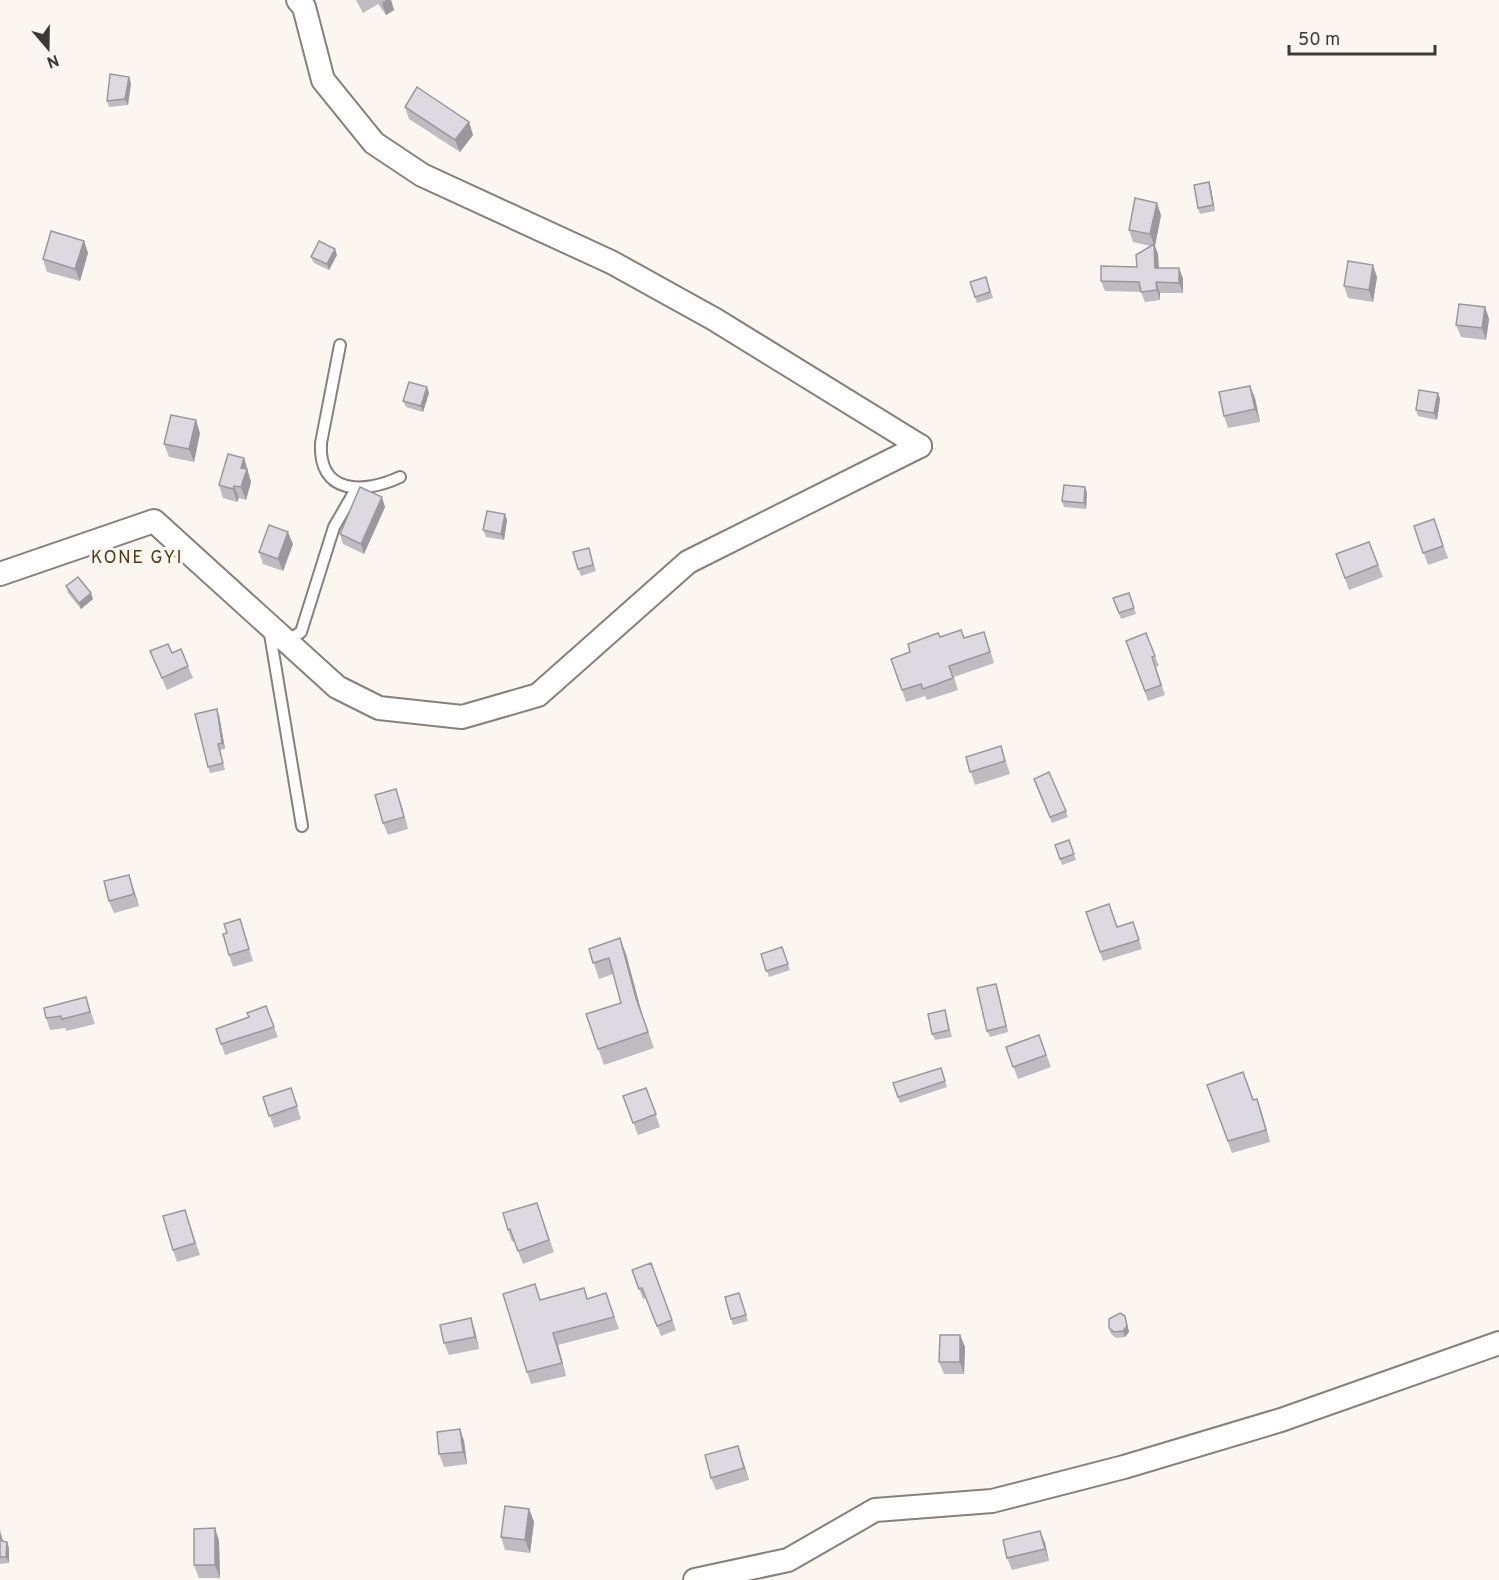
<svg xmlns="http://www.w3.org/2000/svg" width="1499" height="1580" font-family="Overpass,sans-serif">
<style>
.lines{fill:none;stroke-linecap:round;stroke-linejoin:round}
.lane-casing{stroke:#85807b;stroke-width:14}
.street-casing{stroke:#85807b;stroke-width:26}
.lane{stroke:#fff;stroke-width:10}
.street{stroke:#fff;stroke-width:22}
.wall{fill:#bebbc1}
.shaded-wall{fill:#9b989d}
.building{fill:#ddd9e0;stroke:#9b989d;stroke-width:1.5}
.labels{text-anchor:middle;dominant-baseline:central;stroke-width:6;stroke-linejoin:round;paint-order:stroke}
.quarter-label{font-size:18px;letter-spacing:1.5px;fill:#513a16;stroke:#fbf6f0}
</style>
<rect width="100%" height="100%" fill="#fbf6f0"/>
<g class="lines">
<g class="lane-casing">
<g id="lane">
<path d="M340,345L321,443C318,495 364,494 400,477"/>
<polyline points="269,628 302,826"/>
<polyline points="287,641 301,632 334,527 356,489"/>
</g>
</g>
<g class="street-casing">
<g id="street">
<polyline points="298,0 304,7 323,80 374,143 422,175 611,262 714,319 920,446"/>
<polyline points="0,574 154,521 337,687 379,708 462,717 538,695 688,562 920,446"/>
<polyline points="695,1580 788,1560 875,1510 992,1501 1124,1467 1281,1420 1499,1343"/>
</g>
</g>
<use href="#lane" class="lane"/>
<use href="#street" class="street"/>
</g>
<g class="wall">
<polygon points="356,0 391,0 394,10 386,15 378,4 363,13"/>
<polygon points="131,83 128,105 109,107 107,101"/>
<polygon points="405,107 469,122 473,135 460,152 409,119"/>
<polygon points="1209,182 1211,189 1215,211 1200,214 1198,208"/>
<polygon points="1161,215 1155,246 1158,254 1159,268 1179,268 1183,279 1183,293 1160,293 1160,300 1145,302 1141,292 1105,291 1101,281 1137,267 1150,246 1133,242 1129,230"/>
<polygon points="84,241 88,253 80,281 47,272 43,259"/>
<polygon points="337,255 329,270 314,263 311,257"/>
<polygon points="986,277 993,298 977,303 970,282"/>
<polygon points="1377,277 1373,302 1348,298 1344,286"/>
<polygon points="1485,307 1489,319 1486,340 1461,337 1456,325"/>
<polygon points="427,387 429,393 423,412 406,407 403,401"/>
<polygon points="1438,393 1440,399 1437,420 1418,416 1416,410"/>
<polygon points="1255,398 1260,422 1228,428 1224,416"/>
<polygon points="200,433 194,462 169,457 164,444"/>
<polygon points="244,458 251,482 246,500 239,498 237,502 223,498 219,485"/>
<polygon points="1085,487 1087,493 1086,509 1064,507 1062,501"/>
<polygon points="385,507 364,554 343,544 340,534"/>
<polygon points="1434,519 1448,558 1428,565 1414,526"/>
<polygon points="507,520 504,540 486,537 483,530"/>
<polygon points="1369,542 1383,577 1349,590 1336,554"/>
<polygon points="293,544 283,571 263,564 259,552"/>
<polygon points="589,548 596,571 581,576 573,552"/>
<polygon points="66,586 93,599 81,609 68,593"/>
<polygon points="1129,593 1136,614 1121,619 1113,598"/>
<polygon points="1146,633 1159,666 1156,667 1165,695 1148,701 1126,641"/>
<polygon points="940,637 964,638 988,643 994,663 954,677 958,690 927,700 925,696 906,702 891,659 910,652"/>
<polygon points="150,651 172,653 188,666 193,678 167,690"/>
<polygon points="219,715 225,749 220,750 225,770 210,773 208,767"/>
<polygon points="1001,746 1010,774 975,785 966,757"/>
<polygon points="1036,785 1066,811 1068,817 1052,823"/>
<polygon points="400,801 408,829 388,835 383,823"/>
<polygon points="1069,840 1076,860 1062,865 1055,845"/>
<polygon points="129,875 139,906 114,913 109,901"/>
<polygon points="1086,912 1117,927 1133,922 1142,949 1103,961"/>
<polygon points="240,919 253,961 233,967 229,955 227,933"/>
<polygon points="782,947 790,970 769,977 761,954"/>
<polygon points="589,949 626,954 642,1014 654,1048 604,1065 586,1014 621,1003 613,974 599,979"/>
<polygon points="996,984 1008,1032 990,1037 987,1031"/>
<polygon points="86,997 95,1024 66,1031 65,1028 50,1030 46,1018"/>
<polygon points="266,1006 278,1037 225,1055 216,1029 249,1017"/>
<polygon points="945,1010 952,1037 935,1040 932,1034"/>
<polygon points="1039,1035 1051,1067 1018,1079 1006,1047"/>
<polygon points="941,1068 947,1087 900,1103 893,1083"/>
<polygon points="1207,1085 1253,1100 1257,1099 1270,1142 1232,1153"/>
<polygon points="291,1088 301,1119 274,1128 263,1097"/>
<polygon points="646,1088 660,1127 638,1135 623,1096"/>
<polygon points="537,1203 554,1252 523,1264 514,1241 512,1242 508,1230"/>
<polygon points="189,1222 200,1255 177,1262 173,1250"/>
<polygon points="651,1263 676,1330 661,1336 646,1298 643,1299 632,1270"/>
<polygon points="606,1293 619,1329 558,1345 566,1376 531,1384 527,1372 541,1300 588,1299"/>
<polygon points="739,1293 748,1321 733,1325 731,1319"/>
<polygon points="1127,1323 1129,1332 1125,1337 1116,1338 1111,1334 1109,1328"/>
<polygon points="475,1331 479,1349 449,1355 444,1343"/>
<polygon points="960,1335 965,1347 964,1374 944,1374 939,1362"/>
<polygon points="460,1429 464,1441 467,1464 444,1467 439,1454"/>
<polygon points="742,1458 749,1480 716,1490 711,1478"/>
<polygon points="529,1509 534,1522 530,1553 505,1550 501,1537"/>
<polygon points="215,1528 219,1541 220,1578 199,1578 194,1565"/>
<polygon points="0,1529 3,1541 9,1548 9,1563 0,1564"/>
<polygon points="1040,1531 1045,1543 1049,1561 1012,1570 1007,1558"/>
</g>
<g class="shaded-wall">
<polygon points="386,0 391,0 394,10 386,15 382,3"/>
<polygon points="129,77 131,83 128,105 125,99"/>
<polygon points="469,122 473,135 460,152 455,140"/>
<polygon points="1209,182 1211,189 1215,211 1213,205"/>
<polygon points="1157,203 1161,215 1155,246 1158,254 1159,278 1155,268 1154,245 1150,234"/>
<polygon points="84,241 88,253 80,281 75,269"/>
<polygon points="335,249 337,255 329,270 327,264"/>
<polygon points="1373,265 1377,277 1373,302 1369,290"/>
<polygon points="1179,268 1183,279 1183,293 1179,283"/>
<polygon points="1156,282 1160,293 1160,300 1157,290"/>
<polygon points="1485,307 1489,319 1486,340 1482,328"/>
<polygon points="1250,386 1255,398 1260,422 1255,409"/>
<polygon points="427,387 429,393 423,412 421,406"/>
<polygon points="1438,393 1440,399 1437,420 1434,413"/>
<polygon points="196,420 200,433 194,462 189,449"/>
<polygon points="244,458 251,482 246,500 241,487 241,468"/>
<polygon points="234,486 239,498 237,502 233,489"/>
<polygon points="1085,487 1087,493 1086,509 1084,503"/>
<polygon points="382,497 385,507 364,554 361,544"/>
<polygon points="505,514 507,520 504,540 501,534"/>
<polygon points="288,532 293,544 283,571 278,559"/>
<polygon points="91,593 93,599 81,609 79,603"/>
<polygon points="217,709 219,715 225,749 222,743"/>
<polygon points="396,789 400,801 408,829 404,817"/>
<polygon points="129,875 133,887 139,906 134,894"/>
<polygon points="620,938 626,954 642,1014 636,998"/>
<polygon points="996,984 998,990 1008,1032 1006,1026"/>
<polygon points="1257,1099 1261,1110 1270,1142 1266,1130"/>
<polygon points="1125,1316 1129,1332 1125,1337 1123,1331"/>
<polygon points="471,1318 475,1331 479,1349 475,1337"/>
<polygon points="553,1333 558,1345 566,1376 562,1363"/>
<polygon points="960,1335 965,1347 964,1374 960,1362"/>
<polygon points="460,1429 464,1441 467,1464 463,1452"/>
<polygon points="738,1446 742,1458 749,1480 744,1468"/>
<polygon points="529,1509 534,1522 530,1553 525,1540"/>
<polygon points="215,1528 219,1541 220,1578 215,1565"/>
<polygon points="1040,1531 1045,1543 1049,1561 1045,1549"/>
<polygon points="7,1542 9,1548 9,1563 6,1557"/>
</g>
<g class="building">
<polygon points="110,74 129,77 125,99 107,101"/>
<polygon points="417,87 469,122 455,140 405,107"/>
<polygon points="1209,182 1213,205 1198,208 1194,185"/>
<polygon points="1135,198 1157,203 1150,234 1129,230"/>
<polygon points="51,231 84,241 75,269 43,259"/>
<polygon points="319,241 335,249 327,264 311,257"/>
<polygon points="1154,244 1155,268 1179,268 1179,283 1156,282 1157,290 1141,292 1139,282 1101,281 1101,266 1137,267 1136,255"/>
<polygon points="1348,261 1373,265 1369,290 1344,286"/>
<polygon points="986,277 990,292 975,297 970,282"/>
<polygon points="1459,304 1485,307 1482,328 1456,325"/>
<polygon points="409,382 427,387 421,406 403,401"/>
<polygon points="1250,386 1255,409 1224,416 1219,392"/>
<polygon points="1419,390 1438,393 1434,413 1416,410"/>
<polygon points="171,415 196,420 189,449 164,444"/>
<polygon points="228,454 244,458 241,468 247,469 241,487 234,486 233,489 219,485"/>
<polygon points="1064,485 1085,487 1084,503 1062,501"/>
<polygon points="360,487 382,497 361,544 340,534"/>
<polygon points="487,511 505,514 501,534 483,530"/>
<polygon points="1434,519 1443,546 1423,553 1414,526"/>
<polygon points="269,525 288,532 278,559 259,552"/>
<polygon points="1369,542 1378,565 1345,578 1336,554"/>
<polygon points="589,548 593,565 578,569 573,552"/>
<polygon points="78,577 91,593 79,603 66,586"/>
<polygon points="1129,593 1134,608 1119,613 1113,598"/>
<polygon points="961,630 964,638 984,632 990,652 949,666 953,678 923,689 921,684 902,690 891,659 910,652 908,644 938,633 940,637"/>
<polygon points="1146,633 1155,656 1152,657 1161,685 1145,691 1126,641"/>
<polygon points="168,644 172,653 181,649 188,666 162,678 150,651"/>
<polygon points="217,709 222,743 218,744 223,763 208,767 195,714"/>
<polygon points="1001,746 1005,761 970,772 966,757"/>
<polygon points="1049,772 1066,811 1050,817 1034,779"/>
<polygon points="396,789 404,817 383,823 375,795"/>
<polygon points="1069,840 1074,854 1060,859 1055,845"/>
<polygon points="129,875 134,894 109,901 104,881"/>
<polygon points="1109,904 1117,927 1133,922 1139,940 1100,952 1086,912"/>
<polygon points="240,919 249,949 229,955 223,934 227,933 224,924"/>
<polygon points="620,938 636,998 648,1032 598,1049 586,1014 621,1003 609,958 593,963 589,949"/>
<polygon points="782,947 788,964 766,971 761,954"/>
<polygon points="996,984 1006,1026 987,1031 977,988"/>
<polygon points="86,997 90,1012 62,1019 61,1016 46,1018 44,1008"/>
<polygon points="266,1006 274,1027 221,1044 216,1029 249,1017 247,1013"/>
<polygon points="945,1010 949,1030 932,1034 928,1014"/>
<polygon points="1039,1035 1046,1055 1013,1067 1006,1047"/>
<polygon points="941,1068 945,1081 898,1097 893,1083"/>
<polygon points="1243,1072 1253,1100 1257,1099 1266,1130 1228,1141 1207,1085"/>
<polygon points="291,1088 297,1106 269,1116 263,1097"/>
<polygon points="646,1088 656,1114 633,1123 623,1096"/>
<polygon points="537,1203 549,1240 518,1251 510,1229 508,1230 503,1213"/>
<polygon points="185,1210 195,1243 173,1250 163,1216"/>
<polygon points="651,1263 672,1320 657,1326 642,1288 639,1289 632,1270"/>
<polygon points="535,1284 540,1300 584,1288 587,1299 606,1293 614,1317 553,1333 562,1363 527,1372 503,1294"/>
<polygon points="739,1293 746,1315 731,1319 725,1297"/>
<polygon points="1120,1313 1125,1316 1127,1326 1123,1331 1114,1332 1109,1328 1109,1319"/>
<polygon points="471,1318 475,1337 444,1343 440,1325"/>
<polygon points="940,1335 960,1335 960,1362 939,1362"/>
<polygon points="460,1429 463,1452 439,1454 437,1432"/>
<polygon points="738,1446 744,1468 711,1478 705,1455"/>
<polygon points="505,1506 529,1509 525,1540 501,1537"/>
<polygon points="215,1528 215,1565 194,1565 194,1529"/>
<polygon points="1040,1531 1045,1549 1007,1558 1003,1540"/>
<polygon points="0,1534 2,1541 7,1542 6,1557 0,1557"/>
</g>
<g class="labels">
<g class="quarter-label">
<text x="137" y="558">KONE GYI</text>
</g>
</g>
<g transform="translate(48 48) rotate(160)" stroke="#fbf6f0" stroke-width="4.5" paint-order="stroke">
<path d="M0-4.5L10 22L0 15L-10 22Z" fill="#3c3a37"/>
<text y="-9" font-size="16" font-weight="bold" text-anchor="middle" fill="#3c3a37">N</text>
</g>
<path d="M1289 45v9h146v-9" fill="none" stroke="#3c3a37" stroke-width="3"/>
<text x="1298" y="45" font-size="18" fill="#3c3a37" stroke="#fbf6f0" stroke-width="4.5" paint-order="stroke">50 m</text>
</svg>
